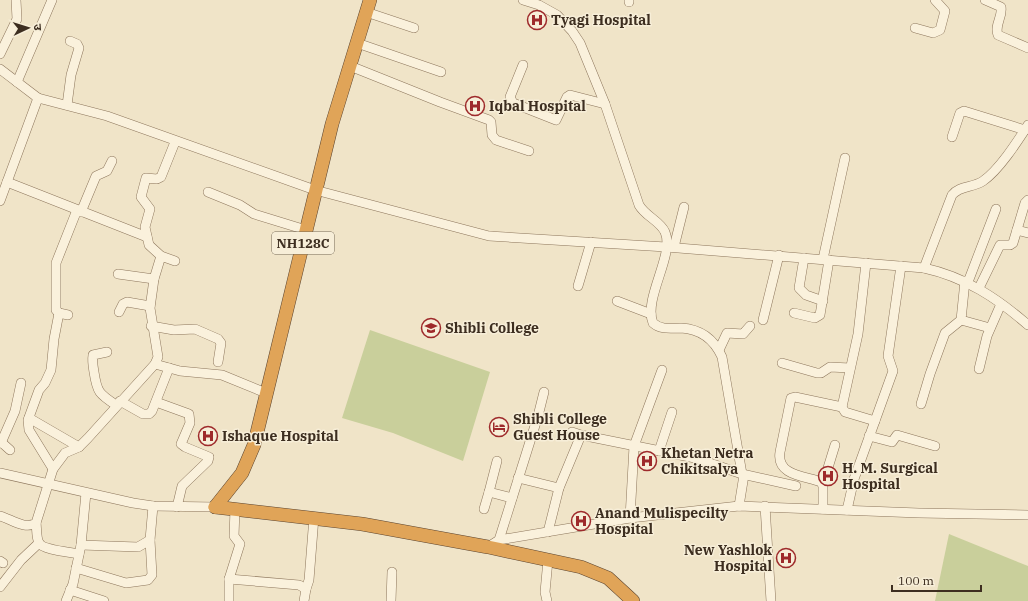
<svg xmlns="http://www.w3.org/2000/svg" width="1028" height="601" font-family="'IBM Plex Serif','Noto Sans Devanagari',serif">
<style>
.green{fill:#c9cf9b}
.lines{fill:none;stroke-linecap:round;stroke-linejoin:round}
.minor-casing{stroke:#8d765c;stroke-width:10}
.highway-casing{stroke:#5b4430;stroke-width:14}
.minor{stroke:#faf1dc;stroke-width:9}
.highway{stroke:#e0a458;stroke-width:13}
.labels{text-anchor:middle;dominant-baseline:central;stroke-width:3;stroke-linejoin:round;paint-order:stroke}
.shield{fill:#f7eed8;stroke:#756857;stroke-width:1}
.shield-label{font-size:13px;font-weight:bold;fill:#3d2e20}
.poi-label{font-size:14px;font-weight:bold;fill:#3d2e20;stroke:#f7eed8;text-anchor:start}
</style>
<rect width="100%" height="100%" fill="#f0e4c8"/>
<g class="green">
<polygon points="370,330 490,372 463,461 393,433 342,418"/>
<polygon points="949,534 1028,566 1028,601 935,601"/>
</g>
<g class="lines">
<g class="minor-casing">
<g id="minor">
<path d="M523,0L539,5L557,15L572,31L580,43L605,104L639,205C645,216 660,221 665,232C675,255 643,298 653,323C661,330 671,328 681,328C700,329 714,339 722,357L742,474L744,475L739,506"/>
<path d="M985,0L1001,7C1003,17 994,25 998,35L1028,48"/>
<polyline points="629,2 629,0"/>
<polyline points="366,12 414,28"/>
<polyline points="915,28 933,33 940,30 945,11 935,0"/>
<polyline points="357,43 441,72"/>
<polyline points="0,54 17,19 16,0"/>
<polyline points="523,65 510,97 513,103 556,120 567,97 570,95 605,104"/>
<polyline points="350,66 440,102 489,120 491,122 492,135 496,140 529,151"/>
<polyline points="0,69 38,98"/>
<polyline points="17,82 52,0"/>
<polyline points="67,105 71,75 79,48 77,44 70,41"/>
<polyline points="952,137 960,113 964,111 1025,130"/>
<polyline points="175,142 161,177 157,179 146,178 141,197 150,209 145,227 149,245 161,256 175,261"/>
<polyline points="7,182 147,237"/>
<polyline points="208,192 240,205 254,214 306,230"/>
<path d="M0,201L38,98L107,116L315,190L489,236L666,247L924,268C965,277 997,298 1028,325"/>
<polyline points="81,212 96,176 107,171 112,161"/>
<polyline points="1017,230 1028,233"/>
<polyline points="674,247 684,207"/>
<polyline points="804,258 799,288 806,295 823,301"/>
<polyline points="823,259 845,158"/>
<polyline points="866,263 858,334 842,407 845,412 875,421"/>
<path d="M924,268L952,195C960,185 973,188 983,181C999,170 1017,142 1028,125"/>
<polyline points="118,274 154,279"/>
<polyline points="965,281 961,320 990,328"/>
<polyline points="968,282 996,209"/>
<polyline points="578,286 591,242"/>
<polyline points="979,288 1000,245 1010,245 1013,243 1025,203 1028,200"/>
<polyline points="617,301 651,314"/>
<polyline points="119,312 123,304 127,302 150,306"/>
<polyline points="794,313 815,318 820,315 829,260"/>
<polyline points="68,315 59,313 56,310 56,263 77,210"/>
<polyline points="763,320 779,255"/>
<polyline points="151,326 174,330 195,329 218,339 221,343 218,362"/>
<polyline points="719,350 727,333 743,334 750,326"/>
<path d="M107,352L93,355C92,361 93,366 94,372C97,392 99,394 116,405"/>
<polyline points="782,363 817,373 821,373 830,367 850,368"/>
<polyline points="155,364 180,371 222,375 266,393"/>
<polyline points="979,369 987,336 1001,304"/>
<polyline points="120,401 143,414 149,414 152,411 169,368"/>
<polyline points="156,402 189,414 190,423 181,444 185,447 209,457 208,461 182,486 177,507"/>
<polyline points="921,404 930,374 945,333 961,320"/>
<polyline points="29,418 79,447"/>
<polyline points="581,435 695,458 742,474 796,486"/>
<polyline points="869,436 892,442 897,435 935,446"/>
<polyline points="0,441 10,450"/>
<polyline points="1,443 15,411 21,383"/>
<polyline points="659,451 672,412"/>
<polyline points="497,461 489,492 512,498"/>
<polyline points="53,469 29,430 28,420 39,390 45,383 51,370 54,339 59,313"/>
<polyline points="0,473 133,503 153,506 215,507"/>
<polyline points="518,478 559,488"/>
<polyline points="823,484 835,445"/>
<polyline points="765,506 771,601"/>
<polyline points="484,509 489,492"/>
<path d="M823,509V486L821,482C806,476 776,476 780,452L791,398L795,397L842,407"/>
<polyline points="847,510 854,479 893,371 888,356 901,266"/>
<path d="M0,516C11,519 25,530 36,523L53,469L65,453L79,447L88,438L155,364L158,357L150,308L154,279L161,256"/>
<polyline points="630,518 634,446 662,370"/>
<path d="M36,523C37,529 36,537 39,543C43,550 70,552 79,554"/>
<polyline points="548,532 559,488 581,435 572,432"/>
<polyline points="499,540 538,416 544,392"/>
<polyline points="81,545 138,547 150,540"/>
<polyline points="488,547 499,540 630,518 739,506 919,513 1028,515"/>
<polyline points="0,561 3,563"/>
<polyline points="76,568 126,583 148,580 152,575 150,540 153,506"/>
<polyline points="229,579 299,585 306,589 304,601"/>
<polyline points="0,587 21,560 39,543"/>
<polyline points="306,589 309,580 314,517"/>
<polyline points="70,590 104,601"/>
<polyline points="66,601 73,584 81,545 86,493"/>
<polyline points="229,601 229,579 240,544 234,536 235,509"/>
<polyline points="391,601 392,572"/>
<polyline points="547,601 545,592 548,560"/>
</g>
</g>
<g class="highway-casing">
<g id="highway">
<polyline points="215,507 242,473 254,445 332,124 370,0"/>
<polyline points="215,507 362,524 488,547 581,567 608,578 633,601"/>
</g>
</g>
<use href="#minor" class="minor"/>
<use href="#highway" class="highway"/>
</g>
<defs>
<g id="hospital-ring" transform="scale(1)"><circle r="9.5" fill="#f7eed8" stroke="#9e2a2b" stroke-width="1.5"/><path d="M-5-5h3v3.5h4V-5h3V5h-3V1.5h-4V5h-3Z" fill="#9e2a2b"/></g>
<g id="university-ring" transform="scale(1)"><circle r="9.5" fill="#f7eed8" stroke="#9e2a2b" stroke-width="1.5"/><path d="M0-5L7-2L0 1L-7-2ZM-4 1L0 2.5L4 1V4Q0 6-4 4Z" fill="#9e2a2b"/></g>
<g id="hotel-ring" transform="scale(1)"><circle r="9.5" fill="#f7eed8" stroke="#9e2a2b" stroke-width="1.5"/><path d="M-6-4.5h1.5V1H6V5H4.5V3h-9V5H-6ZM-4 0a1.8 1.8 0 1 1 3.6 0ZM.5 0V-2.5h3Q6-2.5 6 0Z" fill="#9e2a2b"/></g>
</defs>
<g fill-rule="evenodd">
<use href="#hospital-ring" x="537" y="20"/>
<use href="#hospital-ring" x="475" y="106"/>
<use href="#university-ring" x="431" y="328"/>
<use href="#hotel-ring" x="499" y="427"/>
<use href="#hospital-ring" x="208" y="436"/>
<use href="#hospital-ring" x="647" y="461"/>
<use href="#hospital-ring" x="828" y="476"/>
<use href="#hospital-ring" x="581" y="521"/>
<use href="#hospital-ring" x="786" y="558"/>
</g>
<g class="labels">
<rect class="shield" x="272" y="232" width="62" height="22" rx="3"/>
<g class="shield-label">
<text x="303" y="243">NH128C</text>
</g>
<g class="poi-label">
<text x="551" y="20">Tyagi Hospital</text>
<text x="489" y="106">Iqbal Hospital</text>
<text x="445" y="328">Shibli College</text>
<text x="513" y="419">Shibli College<tspan x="513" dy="16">Guest House</tspan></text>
<text x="222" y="436">Ishaque Hospital</text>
<text x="661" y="453">Khetan Netra<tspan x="661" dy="16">Chikitsalya</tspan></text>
<text x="842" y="468">H. M. Surgical<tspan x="842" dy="16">Hospital</tspan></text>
<text x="595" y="513">Anand Mulispecilty<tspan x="595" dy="16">Hospital</tspan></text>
<text x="772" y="550" text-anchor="end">New Yashlok<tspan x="772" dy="16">Hospital</tspan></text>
</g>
</g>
<g transform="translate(28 28) rotate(86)" stroke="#f7eed8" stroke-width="3" paint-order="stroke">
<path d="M0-3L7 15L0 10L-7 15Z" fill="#3d2e20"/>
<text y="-6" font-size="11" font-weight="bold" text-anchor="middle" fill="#3d2e20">उ</text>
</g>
<path d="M892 585v6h89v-6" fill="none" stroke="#3d2e20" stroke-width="2"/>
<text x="898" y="585" font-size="12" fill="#3d2e20" stroke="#f7eed8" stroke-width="3" paint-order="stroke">100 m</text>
</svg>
